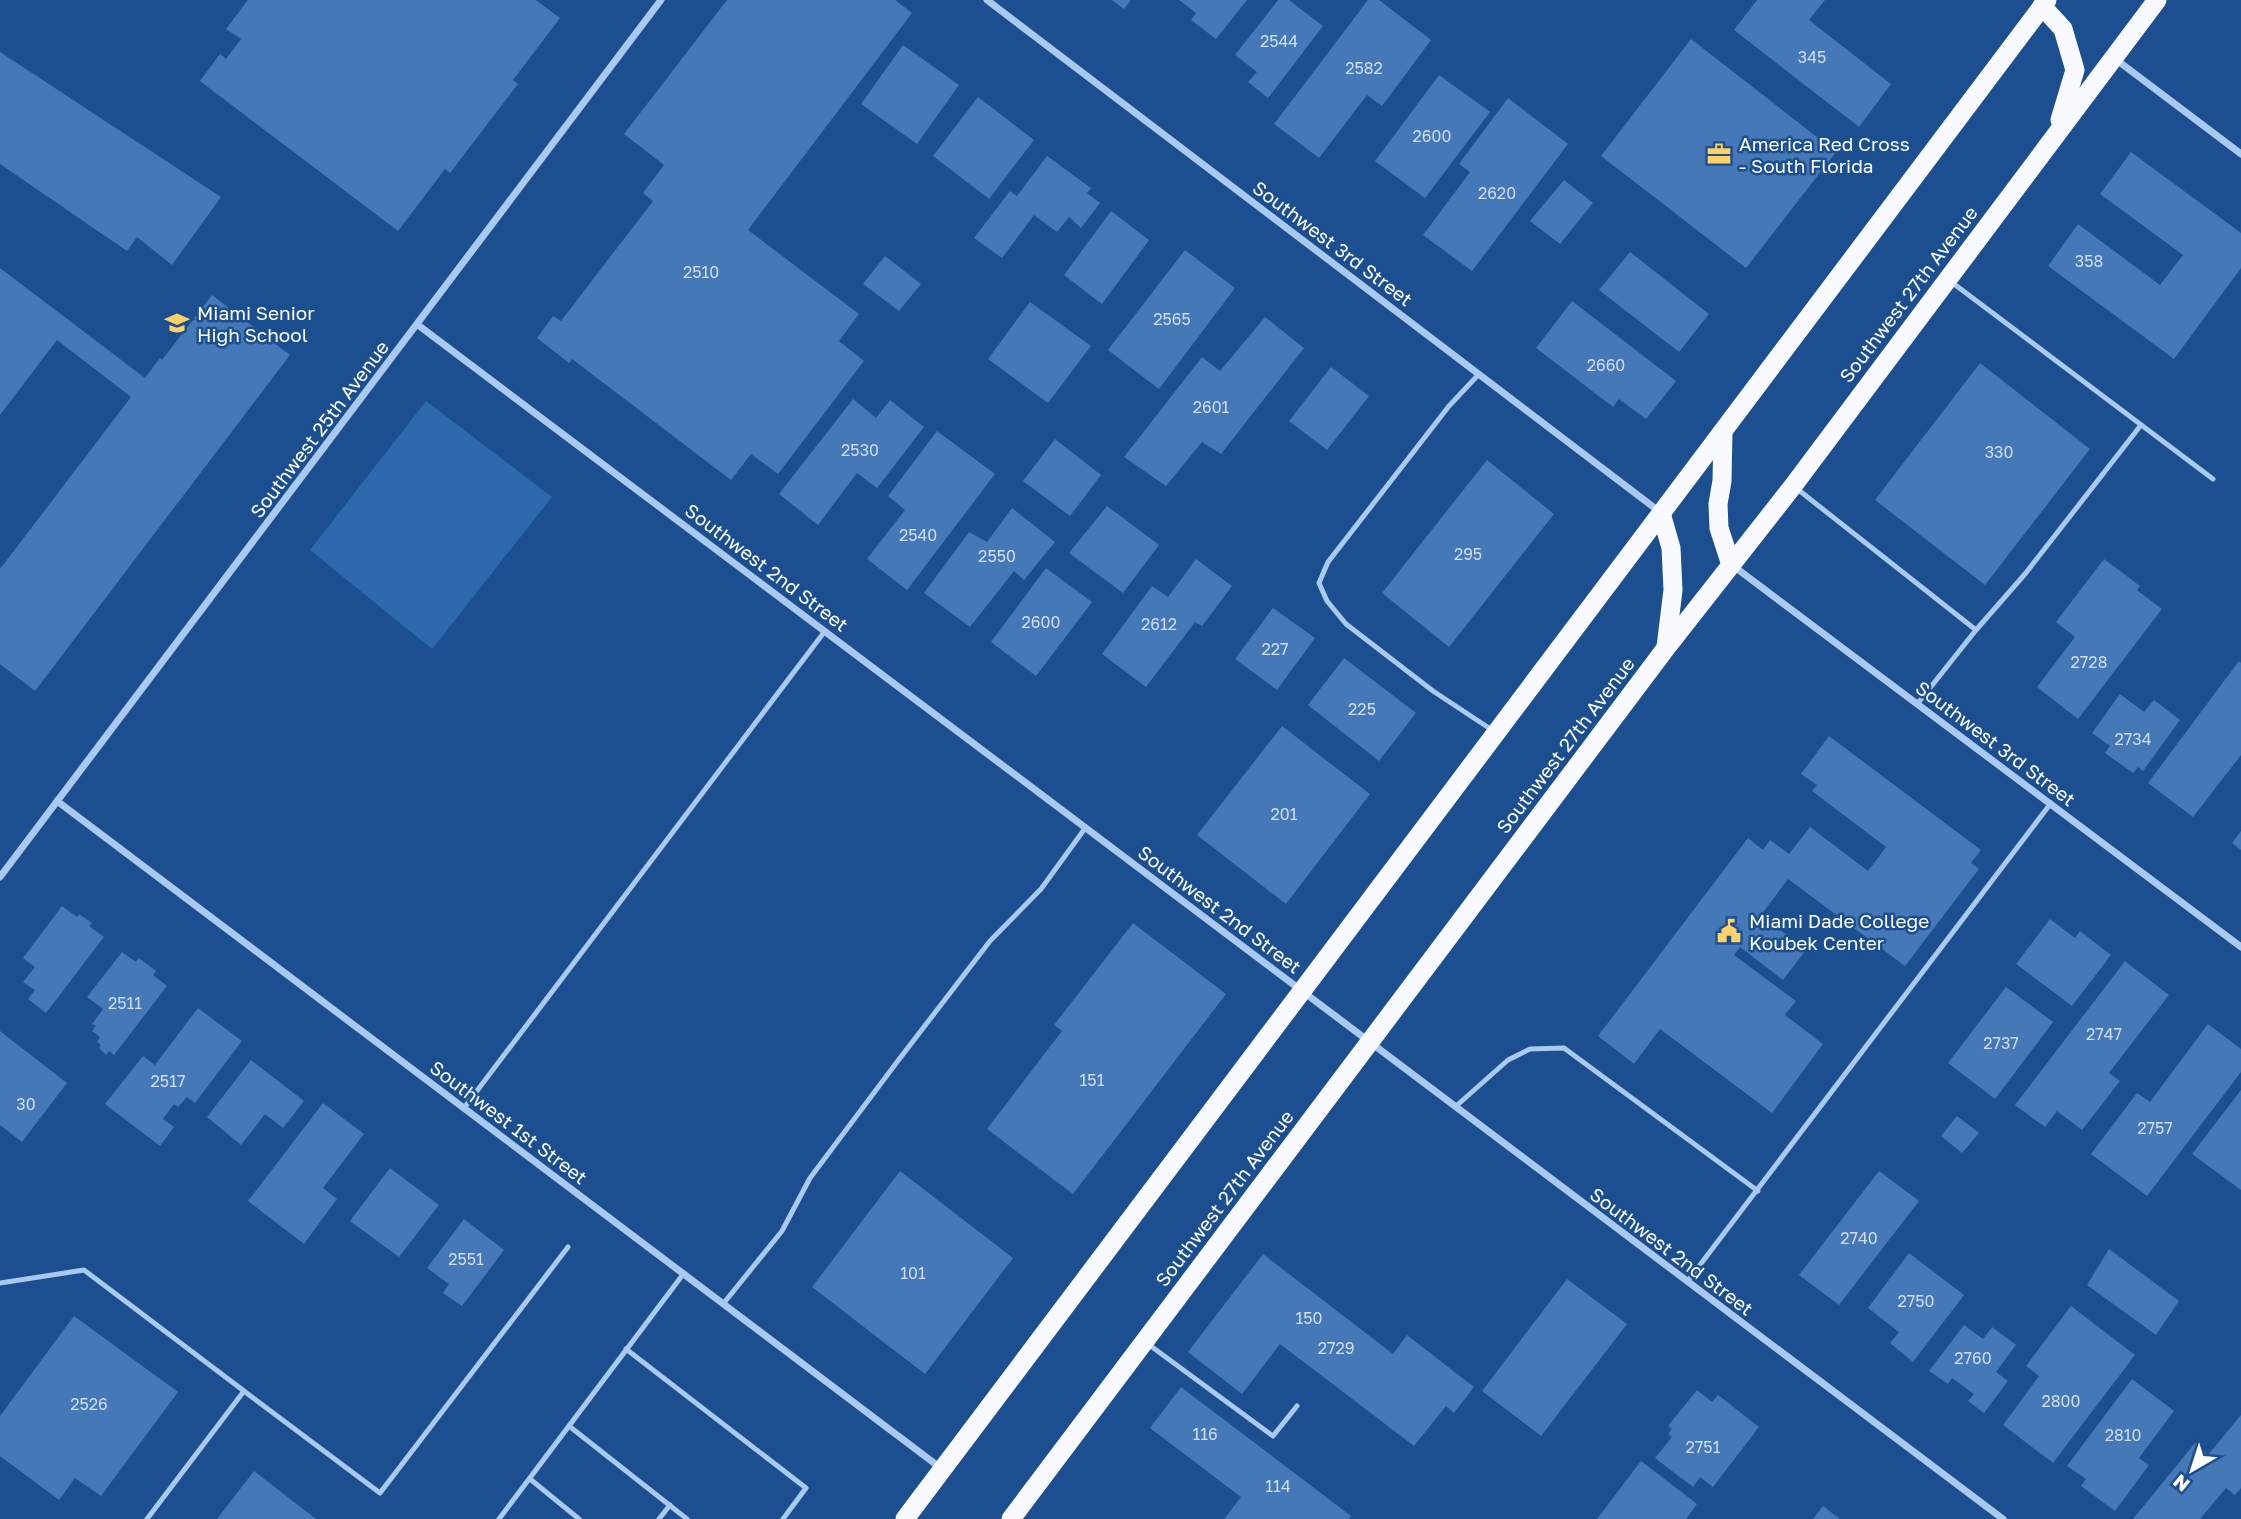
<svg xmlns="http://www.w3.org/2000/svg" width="2241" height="1519" font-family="'Golos Text',sans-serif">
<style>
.green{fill:#2e69ad}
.building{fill:#4478b7}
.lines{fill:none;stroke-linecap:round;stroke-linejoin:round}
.service{stroke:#a9c9ee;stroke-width:5}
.minor{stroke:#a9c9ee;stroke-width:7}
.trunk{stroke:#f8faff;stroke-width:19}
.labels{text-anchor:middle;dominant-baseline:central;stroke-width:5;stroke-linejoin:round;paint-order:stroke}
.number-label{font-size:16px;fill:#d0dded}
.poi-label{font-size:19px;fill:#fff;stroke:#1b4f8f;text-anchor:start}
.street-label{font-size:19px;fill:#fff;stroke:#1b4f8f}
</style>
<rect width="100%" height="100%" fill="#1b4f8f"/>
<polygon class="green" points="426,401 552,497 432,649 310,550"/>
<g class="building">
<polygon points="248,0 536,0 560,18 513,80 518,84 450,173 445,169 398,231 200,81 220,54 226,59 241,39 226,29"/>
<polygon points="727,0 895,0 912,13 748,230 859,314 839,341 864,361 778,474 751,454 731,480 572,359 569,363 537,338 553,316 561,321 653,201 643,193 664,165 624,134"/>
<polygon points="1112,0 1131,0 1124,9"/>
<polygon points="1179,0 1247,0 1216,39 1191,20 1196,13"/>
<polygon points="1278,0 1289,0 1323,26 1268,98 1248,82 1257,72 1235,55"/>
<polygon points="1368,0 1379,0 1431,40 1382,106 1367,95 1319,158 1274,124"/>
<polygon points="1757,0 1825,0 1809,20 1891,84 1859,127 1734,30"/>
<polygon points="1691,39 1836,152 1746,268 1601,156"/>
<polygon points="903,45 959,85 917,144 861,104"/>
<polygon points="0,52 221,197 172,265 137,237 127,251 0,164"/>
<polygon points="1439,75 1490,112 1425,198 1375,161"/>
<polygon points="978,97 1034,140 989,199 933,156"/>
<polygon points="1508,98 1568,144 1472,271 1423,235 1470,172 1459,164"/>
<polygon points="2131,152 2241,233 2241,268 2174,359 2048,266 2078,224 2160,285 2183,255 2100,194"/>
<polygon points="1047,156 1091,188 1087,193 1100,203 1081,228 1069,217 1057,232 1034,215 1002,258 974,238 1010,191 1017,196"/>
<polygon points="1564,180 1593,203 1560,244 1530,221"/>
<polygon points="1111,211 1149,240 1102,304 1064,275"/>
<polygon points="1185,250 1235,288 1159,389 1108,350"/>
<polygon points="1630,252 1709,314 1679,352 1599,290"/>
<polygon points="885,256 921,284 899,311 863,284"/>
<polygon points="0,268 145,378 160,358 162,360 212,295 290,355 35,691 0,664 0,569 131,397 57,340 0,415"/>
<polygon points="1572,301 1676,381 1646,419 1619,399 1613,407 1536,348"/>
<polygon points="1030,302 1091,346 1048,403 988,359"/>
<polygon points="1265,317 1304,348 1221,454 1202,442 1166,486 1124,457 1202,357 1220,371"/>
<polygon points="1980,363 2090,449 1985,585 1875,500"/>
<polygon points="1331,367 1369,396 1327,450 1289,421"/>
<polygon points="853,399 876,418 890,400 924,427 877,488 857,473 818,525 779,494"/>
<polygon points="937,431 995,474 907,590 867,559 905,510 888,496"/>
<polygon points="1055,439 1101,475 1070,516 1023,481"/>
<polygon points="1487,460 1554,514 1449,647 1382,593"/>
<polygon points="1107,506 1159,545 1123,593 1069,553"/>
<polygon points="1012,508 1055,542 1024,580 1014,571 970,627 924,593 969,532 987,542"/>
<polygon points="1196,559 1232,586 1202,626 1195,622 1146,687 1102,654 1152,586 1168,597"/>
<polygon points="2104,559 2140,586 2137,590 2162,609 2078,719 2037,687 2075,637 2056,622"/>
<polygon points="1046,568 1092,602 1036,676 991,642"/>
<polygon points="1273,608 1315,638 1277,690 1235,659"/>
<polygon points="1344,658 1416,713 1379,761 1308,705"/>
<polygon points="2239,661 2241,663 2241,755 2193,817 2148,783"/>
<polygon points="2120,694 2144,712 2154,700 2180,720 2143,771 2138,767 2133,773 2105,753 2110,746 2092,733"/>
<polygon points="1282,726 1370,794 1286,904 1197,835"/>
<polygon points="1829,736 1981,850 1971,863 1979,869 1905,966 1788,879 1761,915 1806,950 1783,980 1740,947 1734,955 1796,1001 1785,1015 1823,1044 1772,1113 1660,1029 1634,1064 1598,1036 1748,838 1763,850 1770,840 1789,854 1810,827 1868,871 1886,847 1812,791 1817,785 1801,774"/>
<polygon points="2241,831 2241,850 2232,843"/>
<polygon points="62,906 77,917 79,914 92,923 89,926 104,937 46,1013 28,999 35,990 23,982 35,967 23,958"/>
<polygon points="2050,919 2075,938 2080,931 2111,955 2072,1006 2016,964"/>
<polygon points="1133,923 1226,994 1073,1194 987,1129 1062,1031 1054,1025"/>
<polygon points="122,952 136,962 139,958 156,971 153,975 167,986 114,1055 109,1051 106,1055 99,1048 101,1045 97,1042 100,1037 92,1031 96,1026 92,1024 103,1009 87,997"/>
<polygon points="2125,961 2169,995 2109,1073 2120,1081 2082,1130 2057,1111 2045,1127 2015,1105"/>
<polygon points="2006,987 2053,1022 1995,1099 1948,1063"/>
<polygon points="198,1008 242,1041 195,1103 187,1097 178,1107 174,1104 163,1119 174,1127 160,1146 105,1104 143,1056 155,1065"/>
<polygon points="2208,1024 2241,1049 2241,1072 2147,1196 2091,1154 2137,1093 2150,1102"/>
<polygon points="0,1031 67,1083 22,1142 0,1125"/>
<polygon points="251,1060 304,1101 283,1128 265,1114 241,1145 207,1117"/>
<polygon points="2241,1090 2241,1190 2192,1154"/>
<polygon points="323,1103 364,1134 323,1188 337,1199 304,1244 248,1201"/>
<polygon points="1957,1116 1979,1133 1962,1153 1941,1136"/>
<polygon points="390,1168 439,1205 399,1257 350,1221"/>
<polygon points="900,1171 1013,1258 925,1374 812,1287"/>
<polygon points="1879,1171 1919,1201 1839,1305 1799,1275"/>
<polygon points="464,1219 504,1250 462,1306 443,1293 449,1284 427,1268"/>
<polygon points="2109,1249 2179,1301 2156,1335 2087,1285"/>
<polygon points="1909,1253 1964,1295 1913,1362 1890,1343 1899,1332 1868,1308"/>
<polygon points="1263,1254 1393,1354 1407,1335 1474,1387 1454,1413 1446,1406 1414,1446 1280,1344 1242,1394 1188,1352"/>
<polygon points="1567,1279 1627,1324 1541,1436 1482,1391"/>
<polygon points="2071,1306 2135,1355 2053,1463 2003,1425 2039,1376 2026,1366"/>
<polygon points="74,1316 178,1392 101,1496 75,1478 59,1500 0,1456 0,1416"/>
<polygon points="1964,1325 1983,1339 1992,1327 2016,1345 1996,1372 2008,1381 1984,1413 1968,1401 1974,1394 1952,1378 1948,1384 1929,1371"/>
<polygon points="2132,1379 2174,1411 2139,1458 2149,1465 2115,1511 2081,1486 2086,1479 2067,1466"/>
<polygon points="1181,1387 1351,1516 1349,1519 1224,1519 1241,1497 1150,1428"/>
<polygon points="1697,1390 1712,1402 1718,1395 1759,1427 1713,1487 1700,1477 1693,1487 1655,1458 1672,1437 1668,1434 1672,1429 1668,1426"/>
<polygon points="2241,1415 2241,1488 2235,1495 2226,1488 2200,1519 2133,1519 2195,1443 2208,1455"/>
<polygon points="1641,1461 1697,1504 1686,1519 1597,1519"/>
<polygon points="254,1471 316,1519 217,1519"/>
<polygon points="1823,1506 1840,1519 1813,1519"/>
</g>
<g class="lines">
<g class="service">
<polyline points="1950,281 2213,479"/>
<polyline points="1479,374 1449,406 1328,562 1319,583 1327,601 1346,624 1433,691 1492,730"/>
<polyline points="1796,488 1976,630"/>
<polyline points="1918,703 1976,630 2025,574 2141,425"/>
<polyline points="1455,1107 1508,1060 1530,1049 1564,1048 1758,1191"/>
<polyline points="464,1108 825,631"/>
<polyline points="1687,1282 2051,803"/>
<polyline points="0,1283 84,1270 244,1391 147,1519"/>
<polyline points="723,1304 782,1231 810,1178 897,1062 990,941 1041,889 1086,827"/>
<polyline points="1148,1344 1273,1436 1297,1406"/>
<polyline points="626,1349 806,1488 783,1519"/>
<polyline points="244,1391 380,1493 568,1247"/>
<polyline points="569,1426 687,1519"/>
<polyline points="530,1479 579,1519"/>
<polyline points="499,1519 684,1273"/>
<polyline points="659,1519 670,1505"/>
</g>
<g class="minor">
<polyline points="987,0 1660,512"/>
<polyline points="2114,58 2241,154"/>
<polyline points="418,325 2003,1519"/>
<polyline points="1732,565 2241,947"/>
<polyline points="57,801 942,1469"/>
<polyline points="0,877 661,0"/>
</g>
<g class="trunk">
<polyline points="2042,6 2063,29 2075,70 2060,120"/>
<polyline points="1723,431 1722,481 1718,504 1719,528 1731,565"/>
<polyline points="1661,513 1671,548 1673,590 1666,647"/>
<polyline points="905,1519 2047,0"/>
<polyline points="1011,1519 1666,648 1793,486 2157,0"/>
</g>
</g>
<defs>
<g id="office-bare" transform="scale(1.89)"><path d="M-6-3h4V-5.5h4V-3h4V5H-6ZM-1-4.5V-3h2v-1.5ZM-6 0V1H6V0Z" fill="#ffd166" stroke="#1b4f8f" stroke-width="2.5" paint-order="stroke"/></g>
<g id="school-bare" transform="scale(1.89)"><path d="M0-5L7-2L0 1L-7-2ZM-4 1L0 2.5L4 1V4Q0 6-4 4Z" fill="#ffd166" stroke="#1b4f8f" stroke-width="2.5" paint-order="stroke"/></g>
<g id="civic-bare" transform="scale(1.89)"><path d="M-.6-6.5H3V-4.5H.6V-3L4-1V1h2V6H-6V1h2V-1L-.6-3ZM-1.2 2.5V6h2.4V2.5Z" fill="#ffd166" stroke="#1b4f8f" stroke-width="2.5" paint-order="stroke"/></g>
</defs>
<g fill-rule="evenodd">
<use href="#office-bare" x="1719" y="154"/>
<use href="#school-bare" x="177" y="323"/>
<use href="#civic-bare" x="1729" y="931"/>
</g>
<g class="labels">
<g class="number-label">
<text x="1279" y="41">2544</text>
<text x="1812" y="57">345</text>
<text x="1364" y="68">2582</text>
<text x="1432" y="136">2600</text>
<text x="1497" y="193">2620</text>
<text x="2089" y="261">358</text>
<text x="701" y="272">2510</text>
<text x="1172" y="319">2565</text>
<text x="1606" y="365">2660</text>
<text x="1211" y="407">2601</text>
<text x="860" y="450">2530</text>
<text x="1999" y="452">330</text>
<text x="918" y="535">2540</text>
<text x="1468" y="554">295</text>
<text x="997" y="556">2550</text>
<text x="1041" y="622">2600</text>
<text x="1159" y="624">2612</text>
<text x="1275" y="649">227</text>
<text x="2089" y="662">2728</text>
<text x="1362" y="709">225</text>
<text x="2133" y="739">2734</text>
<text x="1284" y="814">201</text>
<text x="125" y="1003">2511</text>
<text x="2104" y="1034">2747</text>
<text x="2001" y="1043">2737</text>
<text x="1092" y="1080">151</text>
<text x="168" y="1081">2517</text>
<text x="26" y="1104">30</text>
<text x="2155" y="1128">2757</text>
<text x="1859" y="1238">2740</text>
<text x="466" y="1259">2551</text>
<text x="913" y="1273">101</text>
<text x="1916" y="1301">2750</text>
<text x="1309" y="1318">150</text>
<text x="1336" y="1348">2729</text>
<text x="1973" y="1358">2760</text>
<text x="2061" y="1401">2800</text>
<text x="89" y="1404">2526</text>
<text x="1205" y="1434">116</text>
<text x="2123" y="1435">2810</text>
<text x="1703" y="1447">2751</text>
<text x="1278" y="1486">114</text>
</g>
<g class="poi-label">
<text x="1739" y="143">America Red Cross<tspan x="1739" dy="22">- South Florida</tspan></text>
<text x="197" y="312">Miami Senior<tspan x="197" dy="22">High School</tspan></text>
<text x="1749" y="920">Miami Dade College<tspan x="1749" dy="22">Koubek Center</tspan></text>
</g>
<g class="street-label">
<text transform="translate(1333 243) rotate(37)">Southwest 3rd Street</text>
<text transform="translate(1908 294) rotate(-53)">Southwest 27th Avenue</text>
<text transform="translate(319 429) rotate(-53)">Southwest 25th Avenue</text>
<text transform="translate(767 567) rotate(37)">Southwest 2nd Street</text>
<text transform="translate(1996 743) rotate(37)">Southwest 3rd Street</text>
<text transform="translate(1565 745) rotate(-53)">Southwest 27th Avenue</text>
<text transform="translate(1220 909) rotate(37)">Southwest 2nd Street</text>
<text transform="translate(509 1122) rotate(37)">Southwest 1st Street</text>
<text transform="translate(1224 1198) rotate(-53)">Southwest 27th Avenue</text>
<text transform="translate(1672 1251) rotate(37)">Southwest 2nd Street</text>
</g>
</g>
<g transform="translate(2192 1470) rotate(219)" stroke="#1b4f8f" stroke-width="5" paint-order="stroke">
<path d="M0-5L12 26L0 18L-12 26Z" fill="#ffffff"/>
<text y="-10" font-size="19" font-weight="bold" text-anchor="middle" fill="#ffffff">N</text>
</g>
</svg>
